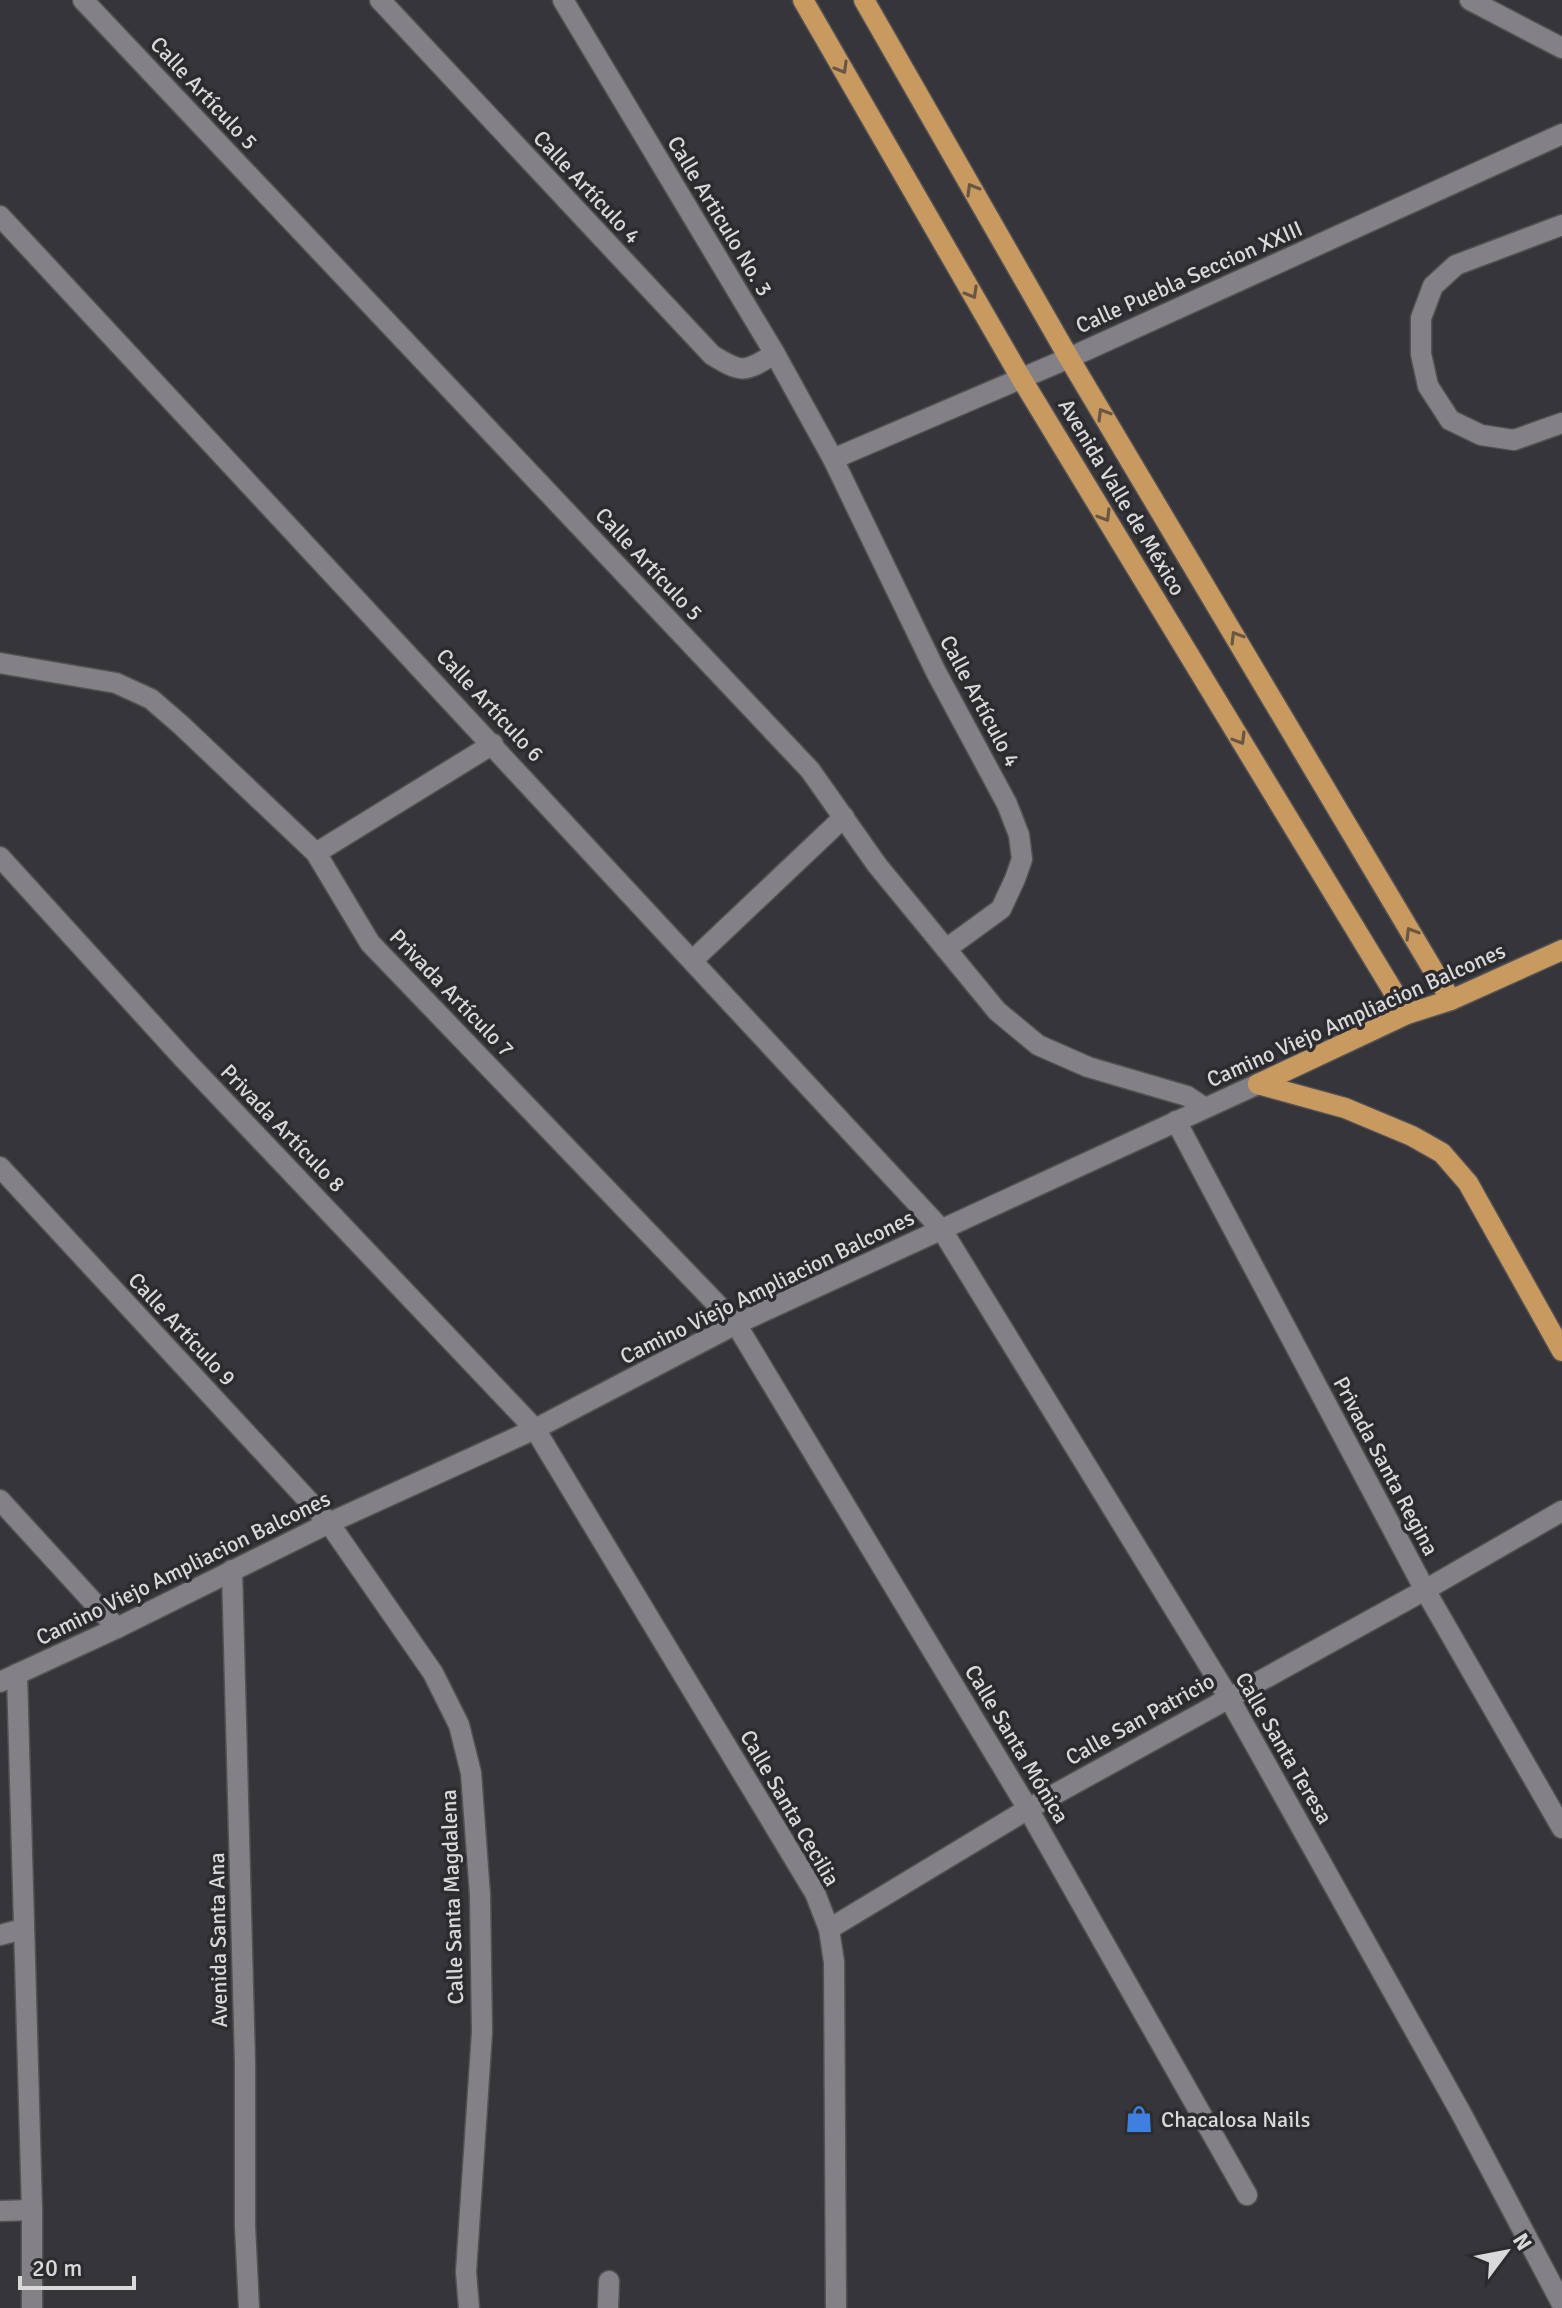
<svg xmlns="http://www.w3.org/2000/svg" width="1562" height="2308" font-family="Signika,sans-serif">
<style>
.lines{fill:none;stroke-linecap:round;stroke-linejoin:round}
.minor-casing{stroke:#525154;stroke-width:23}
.major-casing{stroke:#525154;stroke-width:23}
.minor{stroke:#838186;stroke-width:20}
.major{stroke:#c89a60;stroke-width:20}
.oneway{stroke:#6a5743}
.labels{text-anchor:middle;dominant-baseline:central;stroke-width:7;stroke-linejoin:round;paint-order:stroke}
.street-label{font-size:22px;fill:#d9d8db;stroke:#2c2b2f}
.poi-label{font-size:22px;fill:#d9d8db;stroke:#2c2b2f;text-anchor:start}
</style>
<rect width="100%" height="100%" fill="#363539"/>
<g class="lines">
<g class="minor-casing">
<g id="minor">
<polyline points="83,0 810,770 877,865 997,1011 1038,1045 1088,1067 1187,1096 1205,1108"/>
<path d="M380,0L712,355C743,374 744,372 775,354"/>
<polyline points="563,0 775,354 833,459 936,672 1007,804 1019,835 1022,859 1015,879 1001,909 946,949"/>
<polyline points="1470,0 1562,48"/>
<polyline points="0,216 942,1230 1229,1698 1461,2113 1562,2304"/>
<polyline points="1562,225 1456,265 1433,286 1421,318 1421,354 1428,386 1450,420 1481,435 1514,440 1562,423"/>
<polyline points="833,459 1069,358 1562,134"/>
<polyline points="0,663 116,683 151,699 181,725 316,853 370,943 736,1324 1028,1809 1247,2195"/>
<polyline points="316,853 493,744"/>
<polyline points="0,857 183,1058 535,1429 815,1893 829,1929 834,1962 836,2308"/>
<polyline points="693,960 844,817"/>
<polyline points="1176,1121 1425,1590 1562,1828"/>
<polyline points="0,1167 329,1523 433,1673 459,1725 471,1773 480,1895 482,2032 466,2272 469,2308"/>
<polyline points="0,1500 117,1628"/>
<polyline points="232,1570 245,2063 245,2226 249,2308"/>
<polyline points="17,1674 32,2210 32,2308"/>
<polyline points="0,1682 117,1628 329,1523 535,1429 736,1324 1258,1084"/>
<polyline points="829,1929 1028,1809 1425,1590 1562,1511"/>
<polyline points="0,1935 23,1929"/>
<polyline points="0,2211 32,2210"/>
<polyline points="608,2308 609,2281"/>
</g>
</g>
<g class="major-casing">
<g id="major">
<polyline points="803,0 1021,378 1407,1014"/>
<polyline points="864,0 1069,358 1451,1000"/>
<polyline points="1258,1084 1345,1108 1412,1136 1442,1153 1468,1183 1562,1351"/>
<polyline points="1258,1084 1407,1014 1451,1000 1562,950"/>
</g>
</g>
<use href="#minor" class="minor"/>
<use href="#major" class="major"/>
</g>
<defs><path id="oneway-chevron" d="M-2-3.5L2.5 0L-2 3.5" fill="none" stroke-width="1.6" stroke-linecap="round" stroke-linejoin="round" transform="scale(2)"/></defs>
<g class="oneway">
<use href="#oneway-chevron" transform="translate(842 68) rotate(60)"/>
<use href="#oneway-chevron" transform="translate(972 189) rotate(-120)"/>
<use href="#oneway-chevron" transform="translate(972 293) rotate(60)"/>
<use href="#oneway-chevron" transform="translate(1103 414) rotate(-121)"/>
<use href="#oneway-chevron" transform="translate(1105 516) rotate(59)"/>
<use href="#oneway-chevron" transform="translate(1236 637) rotate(-121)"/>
<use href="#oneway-chevron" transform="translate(1240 739) rotate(59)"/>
<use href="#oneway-chevron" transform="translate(1411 933) rotate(-121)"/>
</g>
<defs>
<g id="shop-bare" transform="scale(2.16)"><path d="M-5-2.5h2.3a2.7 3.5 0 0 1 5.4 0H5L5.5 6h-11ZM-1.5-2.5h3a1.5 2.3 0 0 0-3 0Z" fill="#3f7fe0" stroke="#2c2b2f" stroke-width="2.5" paint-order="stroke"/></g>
</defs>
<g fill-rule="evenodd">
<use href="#shop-bare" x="1139" y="2119"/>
</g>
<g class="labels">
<g class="street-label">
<text transform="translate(204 93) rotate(47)">Calle Artículo 5</text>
<text transform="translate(587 187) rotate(47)">Calle Artículo 4</text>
<text transform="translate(720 216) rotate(59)">Calle Articulo No. 3</text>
<text transform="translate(1189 277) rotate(-24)">Calle Puebla Seccion XXIII</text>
<text transform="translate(1122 497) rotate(59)">Avenida Valle de México</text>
<text transform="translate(649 564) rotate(47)">Calle Artículo 5</text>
<text transform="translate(980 701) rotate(62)">Calle Artículo 4</text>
<text transform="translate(490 705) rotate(47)">Calle Artículo 6</text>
<text transform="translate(452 993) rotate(46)">Privada Artículo 7</text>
<text transform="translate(1356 1015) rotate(-24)">Camino Viejo Ampliacion Balcones</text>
<text transform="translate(283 1128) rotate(46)">Privada Artículo 8</text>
<text transform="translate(767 1287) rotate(-26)">Camino Viejo Ampliacion Balcones</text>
<text transform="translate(182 1329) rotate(47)">Calle Artículo 9</text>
<text transform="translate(1386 1466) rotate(62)">Privada Santa Regina</text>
<text transform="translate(183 1568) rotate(-26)">Camino Viejo Ampliacion Balcones</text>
<text transform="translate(1140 1719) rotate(-29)">Calle San Patricio</text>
<text transform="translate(1017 1744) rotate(59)">Calle Santa Mónica</text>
<text transform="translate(1284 1748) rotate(60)">Calle Santa Teresa</text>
<text transform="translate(790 1808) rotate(60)">Calle Santa Cecilia</text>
<text transform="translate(452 1897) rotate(-92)">Calle Santa Magdalena</text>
<text transform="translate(218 1940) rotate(-91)">Avenida Santa Ana</text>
</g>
<g class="poi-label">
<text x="1161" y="2119">Chacalosa Nails</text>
</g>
</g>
<g transform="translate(1506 2252) rotate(58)" stroke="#2c2b2f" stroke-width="6" paint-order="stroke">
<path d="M0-6L14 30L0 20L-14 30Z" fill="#d9d8db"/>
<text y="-12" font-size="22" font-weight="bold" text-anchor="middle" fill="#d9d8db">N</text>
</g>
<path d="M20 2276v12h114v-12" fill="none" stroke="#d9d8db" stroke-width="4"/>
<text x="32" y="2276" font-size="24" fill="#d9d8db" stroke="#2c2b2f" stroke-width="6" paint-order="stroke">20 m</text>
</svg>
